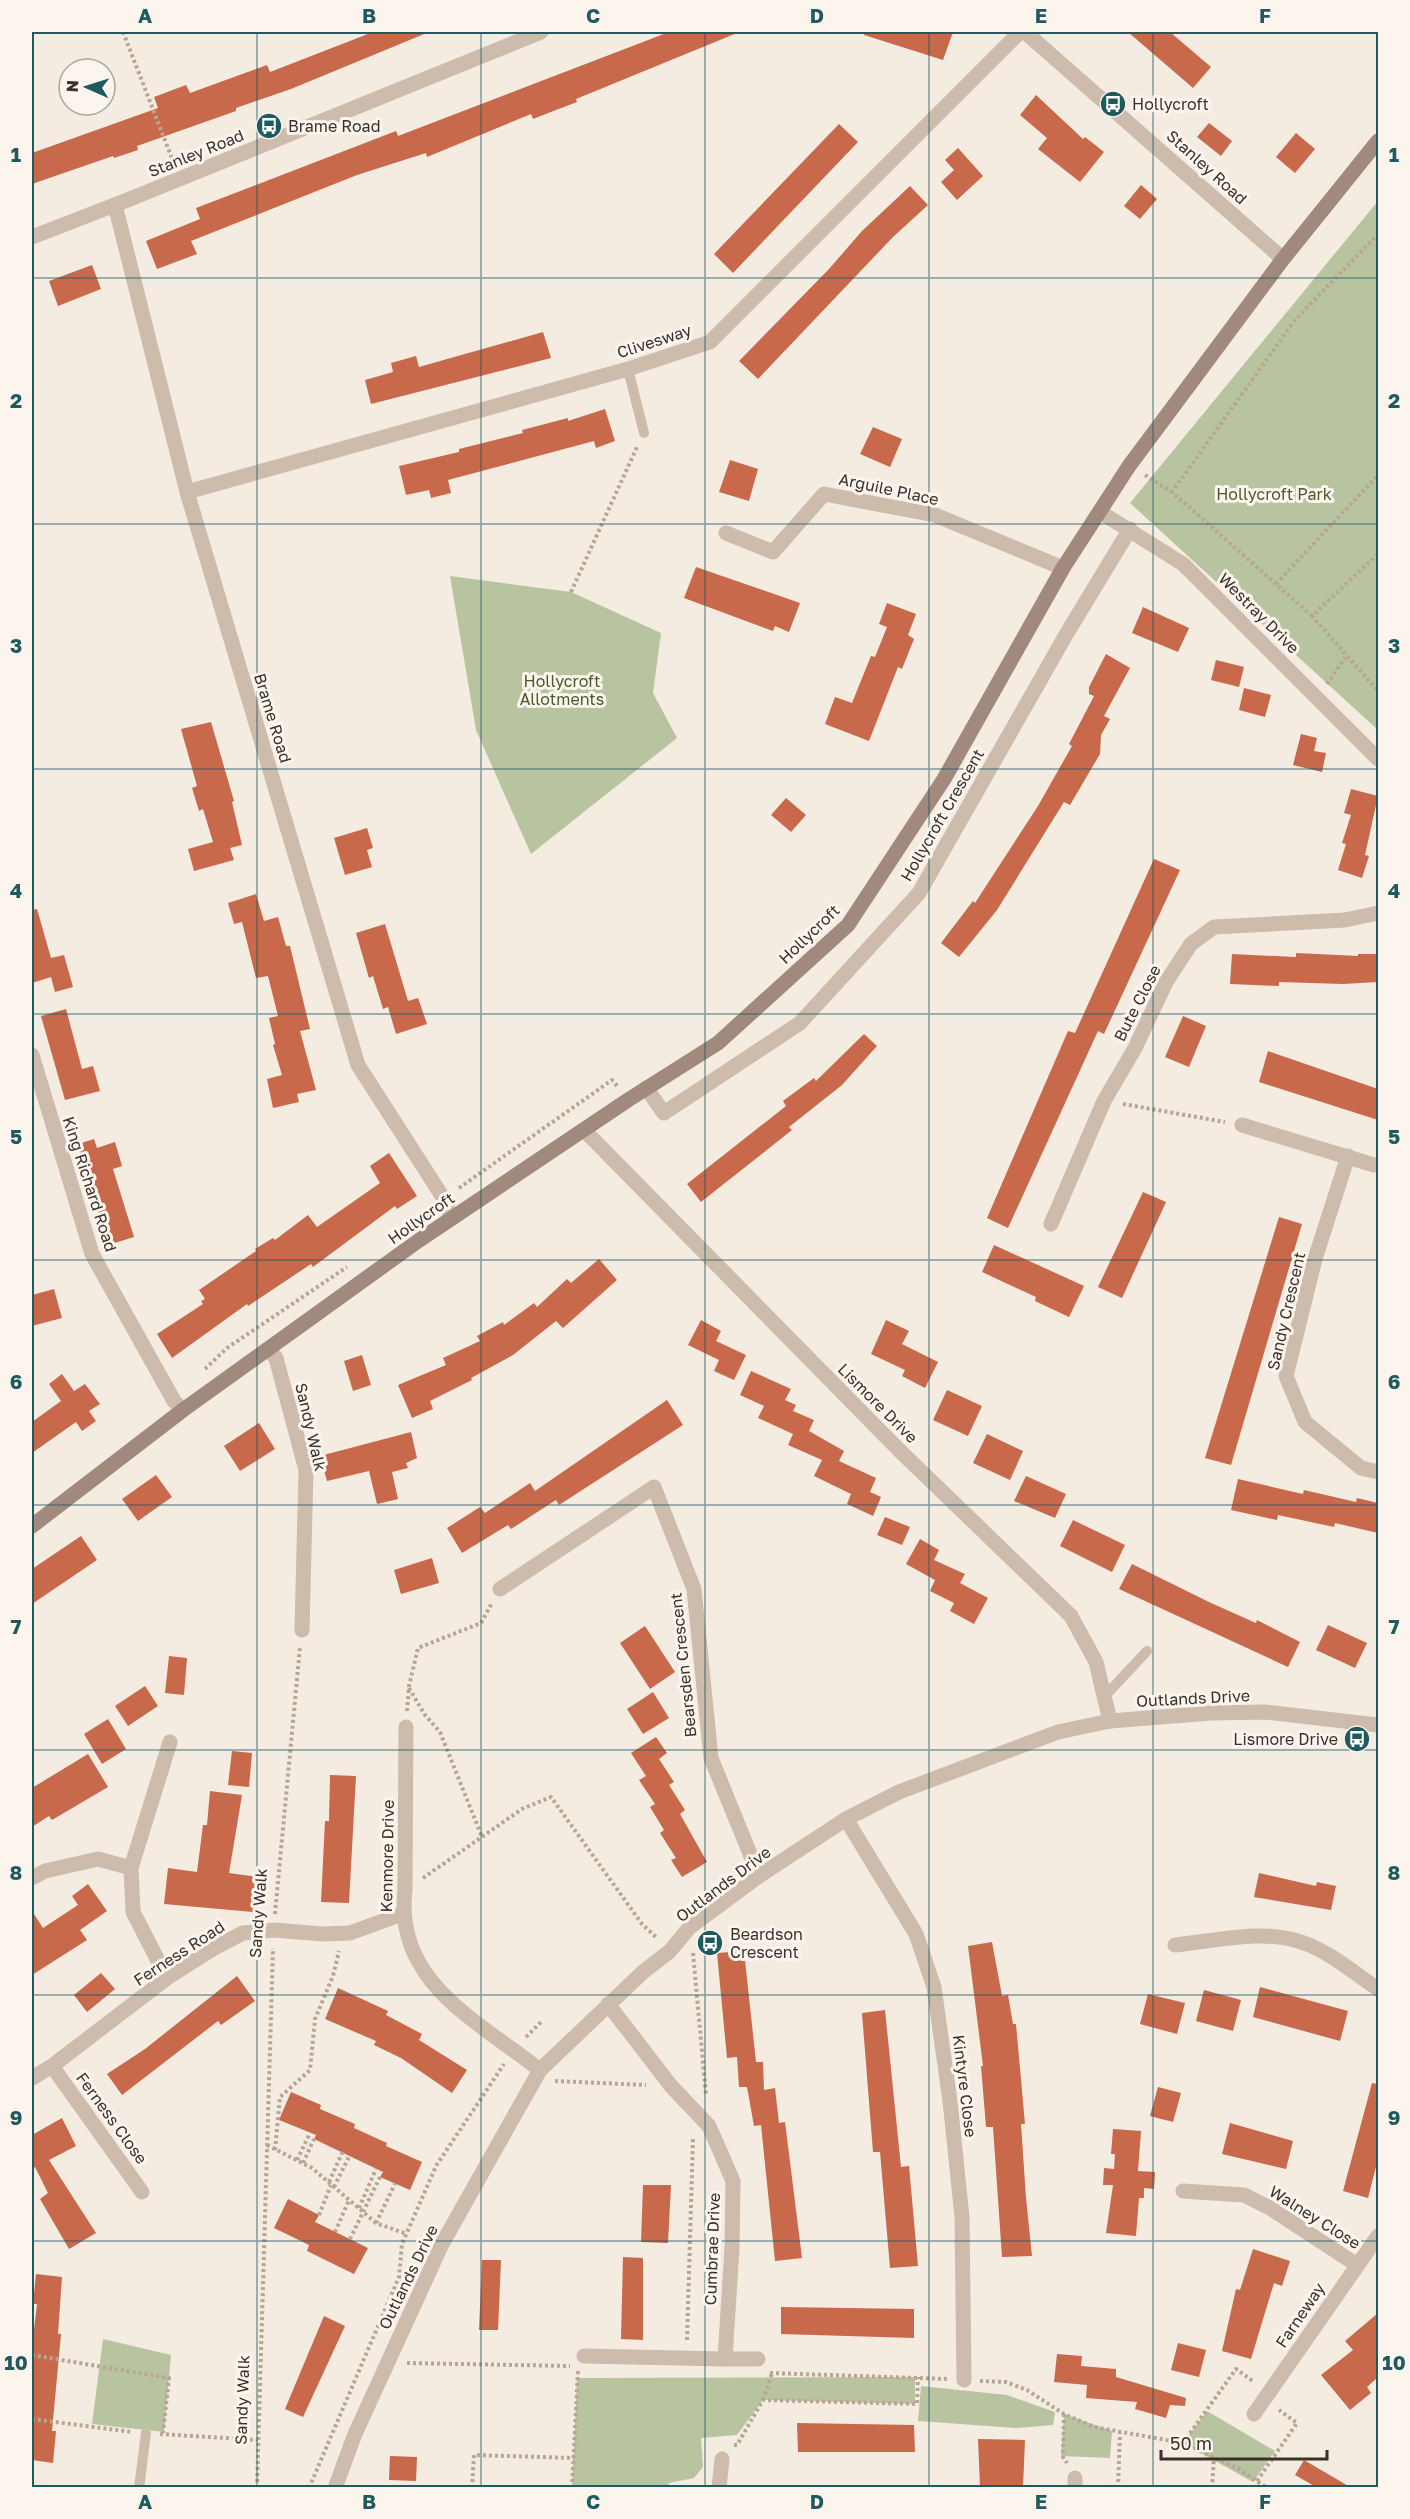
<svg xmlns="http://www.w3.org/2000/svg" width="1410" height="2519" font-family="'Golos Text',sans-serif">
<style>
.green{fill:#b8c4a0}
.building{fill:#c8694b}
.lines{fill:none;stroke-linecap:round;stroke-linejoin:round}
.path{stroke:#b9a596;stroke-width:4;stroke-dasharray:3 3;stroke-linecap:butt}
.lane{stroke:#cdbbac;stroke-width:10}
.street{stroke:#cdbbac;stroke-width:15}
.secondary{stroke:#a18a7d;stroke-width:15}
.grid{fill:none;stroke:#1f5a5e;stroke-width:1.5;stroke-opacity:0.55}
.labels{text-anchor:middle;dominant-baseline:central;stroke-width:6;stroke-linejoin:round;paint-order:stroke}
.poi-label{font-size:16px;fill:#3b302b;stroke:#fbf5ee;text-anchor:start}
.street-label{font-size:16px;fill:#3b302b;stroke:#fbf5ee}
.park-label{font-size:16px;fill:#4a5a2e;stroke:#fbf5ee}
.neatline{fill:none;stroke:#1f5a5e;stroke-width:2}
.grid-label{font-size:20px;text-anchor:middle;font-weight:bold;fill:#1f5a5e}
</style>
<rect width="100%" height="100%" fill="#f4ebe1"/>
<g class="green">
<polygon points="1378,201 1378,730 1130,503"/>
<polygon points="450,576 571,592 661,633 653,693 677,738 531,854 476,730"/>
<polygon points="103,2339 171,2355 164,2432 92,2424"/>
<polygon points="915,2377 915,2404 763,2400 737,2435 701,2438 703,2467 694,2478 669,2483 668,2487 572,2487 577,2378"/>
<polygon points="921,2386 1007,2395 1055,2412 1053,2425 1016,2428 918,2421"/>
<polygon points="1207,2411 1275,2451 1253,2482 1183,2443"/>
<polygon points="1064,2414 1112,2431 1110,2458 1061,2456"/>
</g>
<g class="building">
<polygon points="373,32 429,32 291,89 236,108 236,111 137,146 138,150 114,158 113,156 32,184 32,153 158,108 154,97 186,85 190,93 267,65 270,72"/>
<polygon points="669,32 737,33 576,99 577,102 556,110 533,119 531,114 427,157 426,153 357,175 191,241 197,254 157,269 146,241 200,219 196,208 396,131 398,136"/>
<polygon points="865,32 953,32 943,60 864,35"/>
<polygon points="1128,32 1170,32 1211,67 1193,88"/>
<polygon points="1036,95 1083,139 1085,137 1104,152 1080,182 1038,149 1047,138 1020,115"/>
<polygon points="1209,123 1232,141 1221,156 1197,137"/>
<polygon points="839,124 858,142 733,273 714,254"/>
<polygon points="1296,133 1315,149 1295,173 1276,157"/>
<polygon points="958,148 983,176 957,200 941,182 954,170 945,160"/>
<polygon points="1141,185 1157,199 1140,219 1124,206"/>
<polygon points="910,186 928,205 893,237 758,379 739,361 829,269 862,231"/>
<polygon points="92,265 101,289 58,306 49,281"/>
<polygon points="543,332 551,358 371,404 365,380 393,372 391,363 416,356 419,367"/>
<polygon points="605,409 615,441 596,448 594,441 448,480 451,493 431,498 429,490 406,495 399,466 459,452 459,449 523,433 522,430 568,418 568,421"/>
<polygon points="873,427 902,439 890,467 860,454"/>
<polygon points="730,460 758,469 749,501 719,492"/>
<polygon points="696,567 800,603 789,632 775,626 773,631 684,598"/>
<polygon points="887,603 916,614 908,635 914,639 902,669 898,667 869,741 825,724 835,697 852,703 871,656 875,657 887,627 879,624"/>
<polygon points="1143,607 1189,628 1178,652 1132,633"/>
<polygon points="1106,654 1130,668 1104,716 1110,719 1101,735 1100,754 1070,805 1064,802 997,910 959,957 941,943 973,901 975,903 1038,806 1072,746 1069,744 1094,696 1089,694 1089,687"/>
<polygon points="1216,660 1244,667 1239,687 1211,680"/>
<polygon points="1244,688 1271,695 1265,717 1239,710"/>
<polygon points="211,722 234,801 232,802 242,845 230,848 234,860 194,871 188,849 213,842 203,809 199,811 192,788 197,786 181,729"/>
<polygon points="1301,734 1317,738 1314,751 1326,753 1322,772 1293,765"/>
<polygon points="1351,789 1378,796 1365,855 1369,856 1362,878 1338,870 1346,844 1342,843 1351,815 1344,813"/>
<polygon points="786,798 806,815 791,832 771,815"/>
<polygon points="367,828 373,848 367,850 372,867 345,875 334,838"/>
<polygon points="1154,859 1180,870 1104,1034 1098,1031 1008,1228 987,1218 1068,1031 1075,1033"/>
<polygon points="256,894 264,921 278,917 286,946 290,946 310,1029 300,1031 316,1090 297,1094 299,1102 273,1108 267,1079 282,1075 273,1045 275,1044 269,1018 278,1016 268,976 256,978 242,922 234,924 228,903"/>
<polygon points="37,909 51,958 64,955 73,987 55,992 51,977 32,983 32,910"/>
<polygon points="385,924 408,1001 418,998 427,1024 396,1034 388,1007 383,1009 373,976 369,978 356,933"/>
<polygon points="1296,953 1358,956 1358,954 1378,954 1378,982 1343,984 1279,982 1279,986 1230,984 1232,954 1296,957"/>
<polygon points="66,1009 82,1069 93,1066 100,1091 65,1100 41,1016"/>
<polygon points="1183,1016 1206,1026 1189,1067 1165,1057"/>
<polygon points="864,1034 877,1046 842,1085 789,1127 792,1130 701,1202 687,1184 786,1106 783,1101 814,1078 816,1081"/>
<polygon points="1268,1051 1378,1089 1378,1120 1259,1082"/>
<polygon points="94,1139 97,1148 115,1142 122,1166 113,1169 134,1237 108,1245 78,1144"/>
<polygon points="389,1153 417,1196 397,1209 395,1206 313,1267 311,1264 248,1306 247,1304 172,1358 157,1334 203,1304 201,1301 205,1299 199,1290 256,1251 255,1249 273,1238 275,1240 308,1215 317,1227 380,1183 370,1166"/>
<polygon points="1143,1192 1166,1202 1122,1298 1098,1287"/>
<polygon points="1279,1217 1302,1224 1231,1465 1205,1458"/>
<polygon points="994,1245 1084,1286 1069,1317 1035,1301 1036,1297 982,1272"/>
<polygon points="599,1259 617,1280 563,1328 556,1321 513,1355 471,1378 472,1380 430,1401 433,1409 412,1418 398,1385 446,1365 443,1358 480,1341 477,1336 503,1322 504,1325 534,1303 537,1307 567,1279 571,1283"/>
<polygon points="54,1289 62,1318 32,1326 32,1295"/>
<polygon points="701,1320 721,1331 716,1341 746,1355 734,1380 714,1371 719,1360 688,1345"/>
<polygon points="886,1320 909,1331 902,1344 938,1362 925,1388 902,1376 905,1370 871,1354"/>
<polygon points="362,1355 371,1385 353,1391 344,1361"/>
<polygon points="751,1371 791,1389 785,1400 796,1405 793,1411 814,1420 809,1431 844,1451 839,1461 876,1478 870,1492 881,1497 873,1516 847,1504 851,1494 814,1476 822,1460 788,1445 793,1434 758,1418 764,1406 740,1395"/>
<polygon points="62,1374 74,1391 85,1384 100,1404 89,1411 96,1421 82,1431 76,1422 32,1453 32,1422 61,1401 49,1384"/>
<polygon points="947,1390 982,1406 968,1436 933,1420"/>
<polygon points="667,1400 683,1425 559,1505 556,1500 511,1529 508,1525 462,1553 447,1528 480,1507 485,1513 530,1483 535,1491"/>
<polygon points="259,1423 275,1449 240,1471 224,1446"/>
<polygon points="411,1432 417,1458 406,1463 408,1468 392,1472 398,1499 377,1504 369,1471 327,1481 320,1456"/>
<polygon points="987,1434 1023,1451 1010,1480 973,1463"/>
<polygon points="156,1475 172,1497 138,1521 122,1499"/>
<polygon points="1026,1476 1066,1494 1055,1518 1014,1501"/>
<polygon points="1238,1479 1303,1494 1304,1490 1356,1502 1357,1498 1378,1503 1378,1533 1335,1523 1334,1527 1278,1515 1277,1520 1231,1510"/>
<polygon points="885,1517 910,1527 902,1545 877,1535"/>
<polygon points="1073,1520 1125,1545 1112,1572 1060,1546"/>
<polygon points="81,1536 97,1560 32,1604 32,1569"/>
<polygon points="920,1539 939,1550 934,1560 965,1574 960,1583 988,1598 974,1624 950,1611 954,1603 930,1591 935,1580 906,1564"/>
<polygon points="432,1558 439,1583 401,1594 394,1570"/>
<polygon points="1132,1564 1211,1603 1256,1623 1257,1620 1300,1642 1288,1667 1119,1589"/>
<polygon points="1328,1625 1367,1643 1355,1668 1316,1650"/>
<polygon points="645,1626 675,1672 650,1689 620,1643"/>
<polygon points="169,1656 187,1658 184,1695 165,1693"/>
<polygon points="145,1686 158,1706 128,1726 115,1706"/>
<polygon points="653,1692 669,1718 643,1734 627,1709"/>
<polygon points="108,1719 126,1749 102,1764 84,1734"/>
<polygon points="656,1737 667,1753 659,1759 674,1782 669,1785 685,1810 680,1814 707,1862 682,1877 671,1860 676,1858 660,1833 664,1830 650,1807 655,1804 639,1780 646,1776 631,1753"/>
<polygon points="232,1751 252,1753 249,1787 228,1785"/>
<polygon points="88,1754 108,1787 52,1820 49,1816 32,1827 32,1788"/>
<polygon points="330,1775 356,1776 349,1903 321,1902 325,1821 329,1821"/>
<polygon points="210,1791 242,1795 229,1873 257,1877 253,1912 164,1904 168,1868 197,1872 203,1825 207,1825"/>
<polygon points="1259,1873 1316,1886 1317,1882 1336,1886 1331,1910 1254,1897"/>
<polygon points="88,1884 107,1911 80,1930 87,1940 32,1975 32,1911 43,1928 78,1905 72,1896"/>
<polygon points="992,1942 1002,1996 1008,1995 1013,2024 1016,2024 1025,2124 1021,2124 1026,2198 1032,2256 1002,2257 993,2127 986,2127 981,2066 983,2066 968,1946"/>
<polygon points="744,1951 756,2062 763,2062 764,2090 775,2088 779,2123 785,2122 802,2258 775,2261 761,2125 754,2126 747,2087 739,2087 737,2057 727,2058 717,1953"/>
<polygon points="101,1973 115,1989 87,2012 74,1995"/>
<polygon points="237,1976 255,2001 221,2025 218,2021 122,2095 107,2074 145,2049"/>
<polygon points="1260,1987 1348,2011 1340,2041 1253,2017"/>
<polygon points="338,1988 388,2011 386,2015 422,2034 419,2040 467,2070 452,2093 401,2058 374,2045 376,2041 325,2019"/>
<polygon points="1204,1990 1241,2000 1233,2031 1196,2021"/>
<polygon points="1148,1994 1185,2003 1177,2034 1140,2024"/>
<polygon points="885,2010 901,2167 909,2166 918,2266 890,2268 880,2152 873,2152 862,2013"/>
<polygon points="1372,2083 1378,2084 1378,2159 1368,2198 1343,2191"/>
<polygon points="1158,2087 1181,2093 1173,2122 1150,2116"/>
<polygon points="291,2092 321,2105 320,2109 355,2124 354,2128 387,2143 386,2146 422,2162 410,2190 380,2177 383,2172 314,2139 316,2135 279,2120"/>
<polygon points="62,2118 76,2146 49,2160 96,2233 69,2249 40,2199 48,2193 35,2167 32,2169 32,2135"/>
<polygon points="1230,2123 1293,2141 1286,2169 1222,2154"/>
<polygon points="1113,2129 1141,2131 1138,2171 1155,2172 1154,2189 1144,2188 1144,2198 1139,2198 1136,2236 1106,2233 1113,2185 1103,2185 1104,2168 1114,2169 1115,2154 1111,2154"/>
<polygon points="643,2185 671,2185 668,2243 641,2242"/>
<polygon points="288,2199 319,2215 315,2222 368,2248 354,2274 307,2251 309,2245 274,2228"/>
<polygon points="1253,2249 1290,2261 1282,2286 1274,2283 1251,2359 1222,2351 1236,2289 1240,2290"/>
<polygon points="623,2257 643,2258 643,2340 621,2339"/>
<polygon points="482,2260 501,2260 498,2330 479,2330"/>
<polygon points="36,2274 62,2277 58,2334 61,2334 52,2431 56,2431 53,2463 32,2460 32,2347 37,2304 33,2304"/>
<polygon points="781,2307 914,2309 914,2338 781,2334"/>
<polygon points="1378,2313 1378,2377 1367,2387 1371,2393 1350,2410 1321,2375 1353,2350 1345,2341"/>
<polygon points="324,2316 345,2326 303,2417 285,2409"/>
<polygon points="1178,2343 1206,2350 1199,2377 1171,2370"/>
<polygon points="1057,2354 1082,2356 1081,2366 1116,2369 1116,2377 1186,2398 1185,2406 1170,2405 1166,2418 1135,2409 1137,2402 1086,2398 1087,2385 1054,2382"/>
<polygon points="797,2423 914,2425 915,2452 798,2452"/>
<polygon points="978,2439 1025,2440 1023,2487 980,2487"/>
<polygon points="390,2456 417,2457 416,2481 389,2480"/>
<polygon points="1304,2460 1350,2487 1316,2487 1295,2475"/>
</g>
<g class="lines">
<g class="path">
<polyline points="123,32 173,161"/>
<polyline points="1145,475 1172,492"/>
<polyline points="1378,554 1312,616 1378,691"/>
<polyline points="1276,584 1378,475"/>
<polyline points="571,592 637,447"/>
<polyline points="1312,616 1172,492 1295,320 1378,234"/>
<polyline points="1327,684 1347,655"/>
<polyline points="1123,1104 1225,1122"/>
<polyline points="459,1188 612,1080 618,1087"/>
<polyline points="205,1369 227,1348 347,1267"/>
<polyline points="409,1688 425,1715 440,1732 482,1837"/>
<polyline points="407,1711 409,1686 418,1648 481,1623 492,1603"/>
<polyline points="423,1878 522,1809 551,1797 642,1924 657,1938"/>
<polyline points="275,1914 300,1647"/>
<polyline points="693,1953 706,2095"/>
<polyline points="526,2037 543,2020"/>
<polyline points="555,2081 646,2085"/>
<polyline points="267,2145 312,2168 376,2223 407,2234"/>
<polyline points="275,2150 280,2097 310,2070 315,2019 333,1976 339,1951"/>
<polyline points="297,2160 310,2133"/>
<polyline points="303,2163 314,2139"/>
<polyline points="329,2182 343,2151"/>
<polyline points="334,2187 349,2157"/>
<polyline points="359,2208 376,2169"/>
<polyline points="319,2215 331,2185"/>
<polyline points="376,2223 395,2184"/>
<polyline points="335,2232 349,2200"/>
<polyline points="350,2239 380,2177"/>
<polyline points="32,2270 32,2280"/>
<polyline points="687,2340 693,2138"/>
<polyline points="32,2355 169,2378 163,2433"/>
<polyline points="407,2363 570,2366"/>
<polyline points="770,2373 948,2379"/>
<polyline points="980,2381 1006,2382 1027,2390 1064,2414 1094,2427 1183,2443 1239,2469 1267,2488"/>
<polyline points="763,2400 772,2373"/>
<polyline points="1064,2414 1063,2457 1067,2463"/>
<polyline points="32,2419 132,2432"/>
<polyline points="160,2434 258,2440"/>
<polyline points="1183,2443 1236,2369 1254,2382"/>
<polyline points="734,2445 737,2445 763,2400 917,2404 918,2377"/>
<polyline points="1257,2481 1297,2423 1279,2410"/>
<polyline points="257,2488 273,1948"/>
<polyline points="309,2488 399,2277 402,2244 436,2166 504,2064"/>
<polyline points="472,2488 474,2455 574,2458"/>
<polyline points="572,2488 578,2371"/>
<polyline points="1118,2488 1120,2433"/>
<polyline points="1212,2488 1214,2457"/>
</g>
<g class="lane">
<polyline points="628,369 644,433"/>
<polyline points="1104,1697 1147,1651"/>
<polyline points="139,2488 146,2433"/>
</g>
<g class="street">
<polyline points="1025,32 1283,259"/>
<polyline points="115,205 187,492 358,1065 444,1199 452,1218"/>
<polyline points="32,237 130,199 541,32"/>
<polyline points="187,492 628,369 710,342 1020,32"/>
<polyline points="1100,512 1183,564 1378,759"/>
<polyline points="726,533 773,552 824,494 935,515 1063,568"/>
<polyline points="32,1055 92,1254 174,1401 183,1410"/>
<polyline points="646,1088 664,1113 800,1023 919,893 1067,633 1130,529"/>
<polyline points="1242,1125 1374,1165"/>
<polyline points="585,1131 899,1450 1071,1616 1096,1662 1110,1721"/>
<polyline points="1348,1156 1315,1259 1286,1376 1305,1422 1361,1468 1378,1472"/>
<polyline points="1051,1224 1104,1101 1135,1048 1166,982 1191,944 1214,927 1345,920 1378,913"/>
<polyline points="268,1349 276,1358 306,1470 302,1630"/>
<polyline points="500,1589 654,1487 694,1589 711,1758 759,1876"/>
<path d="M406,1727L405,1890C394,1982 478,2021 540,2070"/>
<polyline points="846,1819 916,1934 934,1987 950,2101 962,2217 964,2380"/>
<polyline points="32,1878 45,1871 98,1859 131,1868"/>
<path d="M1175,1945C1216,1941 1264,1928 1304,1943C1330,1952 1355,1974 1378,1989"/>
<polyline points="167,1978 133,1912 131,1868 170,1742"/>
<polyline points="52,2066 142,2192"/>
<polyline points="32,2078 52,2066 167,1978 216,1947 243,1933 274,1930 323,1934 350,1933 402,1914"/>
<polyline points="1183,2191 1244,2195 1270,2208 1357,2265"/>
<polyline points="584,2356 725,2359 732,2248 733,2181 709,2126 671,2086 608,2004"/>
<polyline points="725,2359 758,2359"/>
<polyline points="1254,2414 1378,2236"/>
<polyline points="335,2488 355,2434 442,2244 540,2070 643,1972 670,1951 690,1927 759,1876 846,1819 899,1792 1058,1732 1110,1721 1211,1713 1265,1712 1378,1725"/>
<polyline points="719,2488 722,2459"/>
<polyline points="1075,2488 1075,2478"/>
</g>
<polyline class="secondary" points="32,1526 183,1410 418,1241 628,1100 718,1043 848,925 944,779 1063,568 1129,466 1283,259 1378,141"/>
</g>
<path class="grid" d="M257,32V2488M481,32V2488M705,32V2488M929,32V2488M1153,32V2488M32,278H1378M32,524H1378M32,769H1378M32,1014H1378M32,1260H1378M32,1505H1378M32,1750H1378M32,1995H1378M32,2241H1378"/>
<defs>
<g id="bus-disc" transform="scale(1.35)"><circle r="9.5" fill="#1f5a5e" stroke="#fbf5ee"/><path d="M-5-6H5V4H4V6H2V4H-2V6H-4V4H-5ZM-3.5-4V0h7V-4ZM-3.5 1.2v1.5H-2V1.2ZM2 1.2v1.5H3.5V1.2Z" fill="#fff"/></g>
</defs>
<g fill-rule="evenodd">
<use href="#bus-disc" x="1113" y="104"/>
<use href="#bus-disc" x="269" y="126"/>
<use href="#bus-disc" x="1357" y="1739"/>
<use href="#bus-disc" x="710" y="1943"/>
</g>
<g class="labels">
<g class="poi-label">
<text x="1132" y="104">Hollycroft</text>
<text x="288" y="126">Brame Road</text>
<text x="1338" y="1739" text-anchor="end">Lismore Drive</text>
<text x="730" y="1934">Beardson<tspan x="730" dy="18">Crescent</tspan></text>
</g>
<g class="street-label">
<text transform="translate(196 153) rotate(-22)">Stanley Road</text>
<text transform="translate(1207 167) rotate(42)">Stanley Road</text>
<text transform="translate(654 341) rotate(-18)">Clivesway</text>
<text transform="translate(889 489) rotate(12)">Arguile Place</text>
<text transform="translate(1259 613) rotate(45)">Westray Drive</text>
<text transform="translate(273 718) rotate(73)">Brame Road</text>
<text transform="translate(942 815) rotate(-60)">Hollycroft Crescent</text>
<text transform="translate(809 934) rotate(-44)">Hollycroft</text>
<text transform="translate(1137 1003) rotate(-63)">Bute Close</text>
<text transform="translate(90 1184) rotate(72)">King Richard Road</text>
<text transform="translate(421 1218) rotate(-35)">Hollycroft</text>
<text transform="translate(1286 1311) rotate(-77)">Sandy Crescent</text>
<text transform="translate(878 1403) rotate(45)">Lismore Drive</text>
<text transform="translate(311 1427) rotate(77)">Sandy Walk</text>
<text transform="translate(683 1665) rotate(-96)">Bearsden Crescent</text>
<text transform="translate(1193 1698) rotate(-3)">Outlands Drive</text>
<text transform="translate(387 1856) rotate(-89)">Kenmore Drive</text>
<text transform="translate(723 1884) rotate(-37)">Outlands Drive</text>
<text transform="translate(258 1913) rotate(-86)">Sandy Walk</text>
<text transform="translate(179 1953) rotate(-33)">Ferness Road</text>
<text transform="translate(965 2086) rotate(83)">Kintyre Close</text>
<text transform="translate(112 2118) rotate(54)">Ferness Close</text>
<text transform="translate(1315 2217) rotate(32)">Walney Close</text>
<text transform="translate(712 2249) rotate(-88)">Cumbrae Drive</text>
<text transform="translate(408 2277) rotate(-64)">Outlands Drive</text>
<text transform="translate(1300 2315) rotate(-56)">Farneway</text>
<text transform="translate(242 2400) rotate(-88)">Sandy Walk</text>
</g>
<g class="park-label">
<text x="1274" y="494">Hollycroft Park</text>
<text x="562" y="681">Hollycroft<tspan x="562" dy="18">Allotments</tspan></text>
</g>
</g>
<rect width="1410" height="2519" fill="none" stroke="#fbf5ee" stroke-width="66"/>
<g transform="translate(87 87) rotate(273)"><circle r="28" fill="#fbf5ee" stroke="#aea6a0" stroke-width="1.5"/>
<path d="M0-4.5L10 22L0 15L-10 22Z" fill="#1f5a5e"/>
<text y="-9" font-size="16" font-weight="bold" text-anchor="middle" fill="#3b302b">N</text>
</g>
<path d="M1161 2450v9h166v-9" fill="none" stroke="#3b302b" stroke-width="3"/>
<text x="1170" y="2450" font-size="18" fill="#3b302b" stroke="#fbf5ee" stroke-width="4.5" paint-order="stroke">50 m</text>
<rect x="33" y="33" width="1344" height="2453" class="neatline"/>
<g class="grid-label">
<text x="145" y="23">A</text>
<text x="369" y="23">B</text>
<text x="593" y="23">C</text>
<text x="817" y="23">D</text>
<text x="1041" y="23">E</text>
<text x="1265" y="23">F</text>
<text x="16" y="162">1</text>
<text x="1394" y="162">1</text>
<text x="16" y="408">2</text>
<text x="1394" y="408">2</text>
<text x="16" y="653">3</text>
<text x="1394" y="653">3</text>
<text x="16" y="898">4</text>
<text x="1394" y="898">4</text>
<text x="16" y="1144">5</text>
<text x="1394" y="1144">5</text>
<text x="16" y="1389">6</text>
<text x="1394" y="1389">6</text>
<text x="16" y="1634">7</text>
<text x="1394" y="1634">7</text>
<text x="16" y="1880">8</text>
<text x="1394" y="1880">8</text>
<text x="16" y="2125">9</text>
<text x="1394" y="2125">9</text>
<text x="16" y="2370">10</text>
<text x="1394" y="2370">10</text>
<text x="145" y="2509">A</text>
<text x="369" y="2509">B</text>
<text x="593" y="2509">C</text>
<text x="817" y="2509">D</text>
<text x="1041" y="2509">E</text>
<text x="1265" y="2509">F</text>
</g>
</svg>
